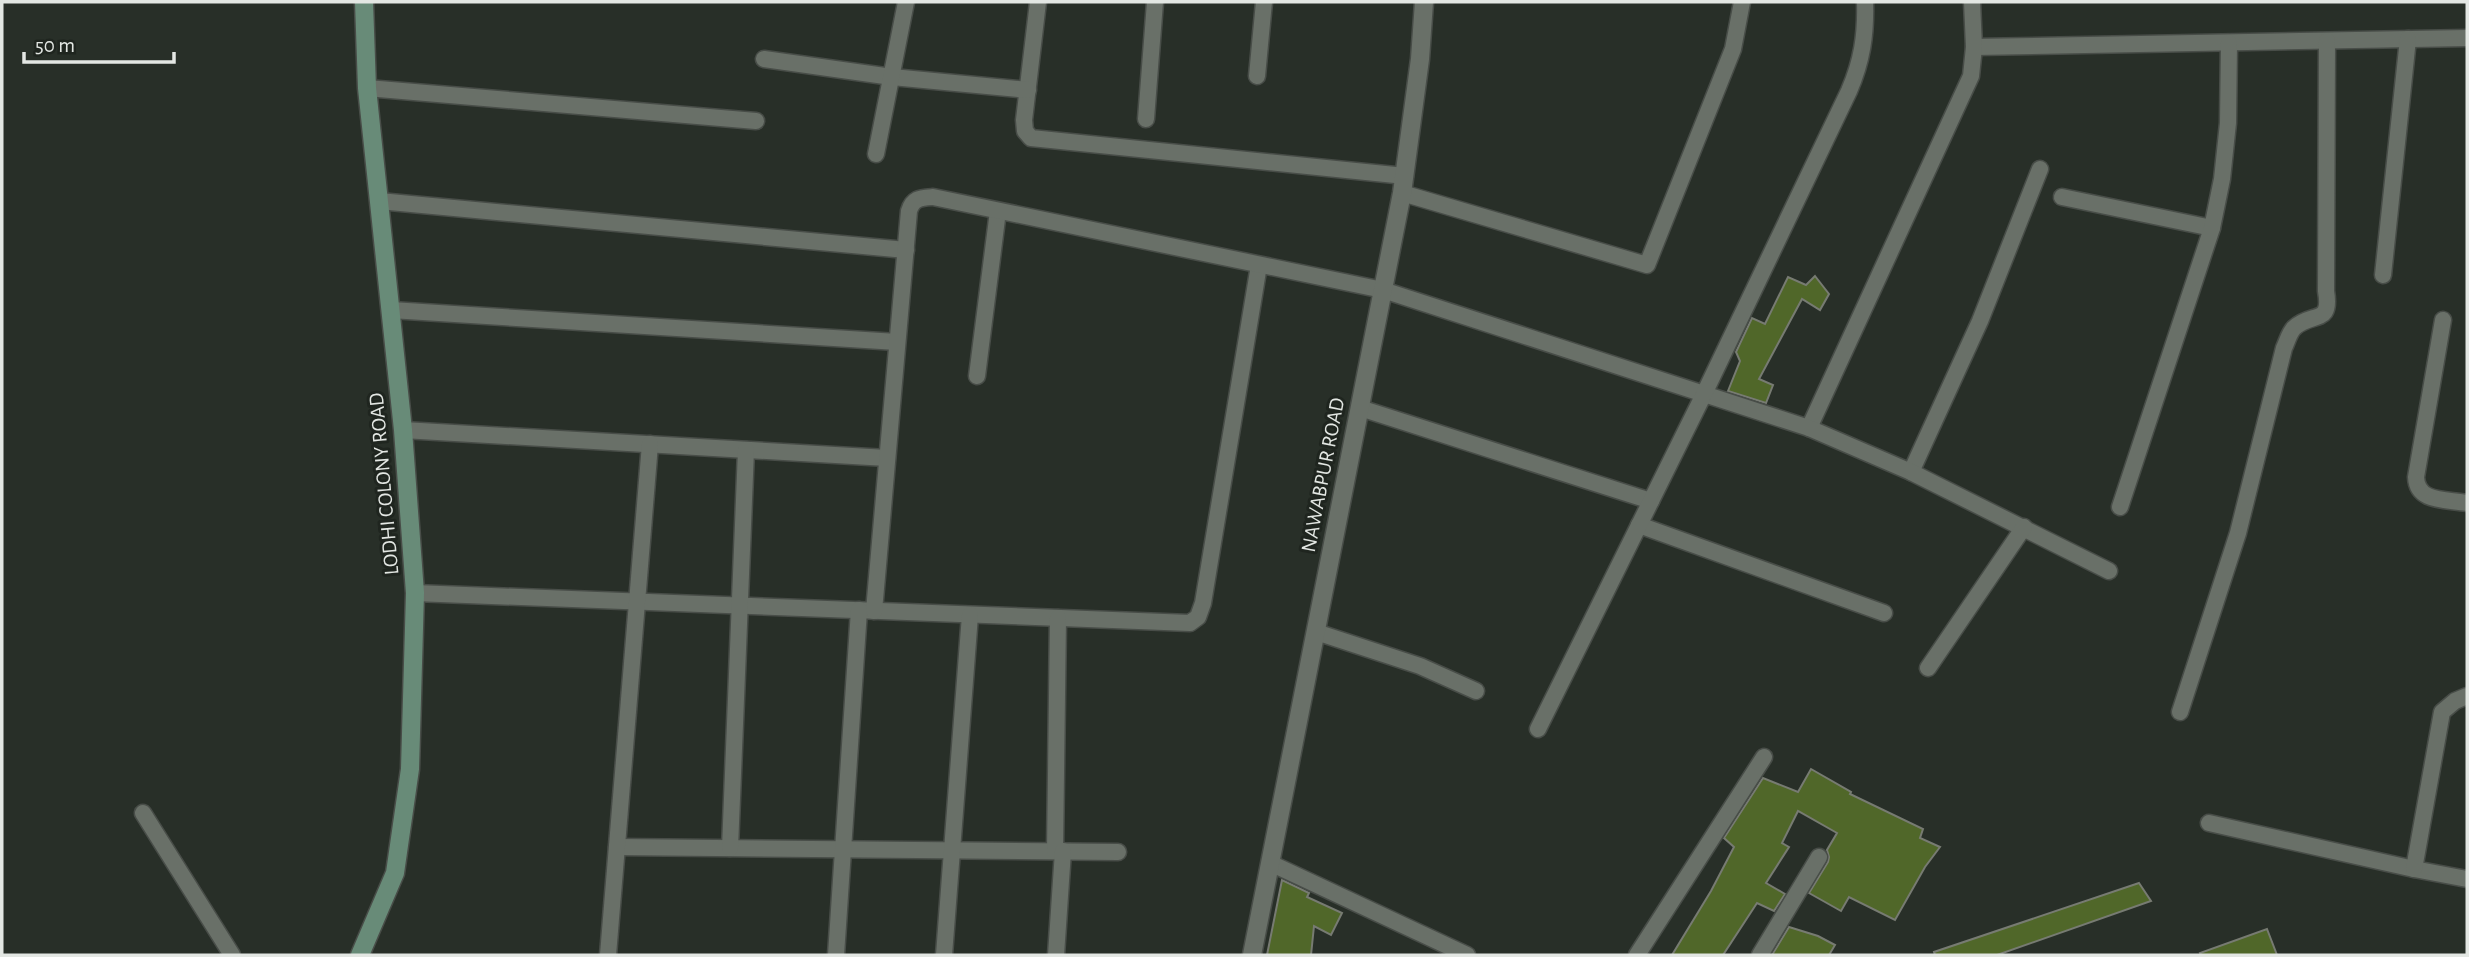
<svg xmlns="http://www.w3.org/2000/svg" width="2469" height="957" font-family="'Alegreya Sans',sans-serif">
<style>
.building{fill:#506729;stroke:#777b72;stroke-width:2}
.lines{fill:none;stroke-linecap:round;stroke-linejoin:round}
.minor-casing{stroke:#484d48;stroke-width:19}
.tertiary-casing{stroke:#484d48;stroke-width:21}
.secondary-casing{stroke:#484d48;stroke-width:21}
.minor{stroke:#697068;stroke-width:16}
.tertiary{stroke:#697068;stroke-width:18}
.secondary{stroke:#688b78;stroke-width:18}
.labels{text-anchor:middle;dominant-baseline:central;stroke-width:6;stroke-linejoin:round;paint-order:stroke}
.street-label{font-size:21px;fill:#e3e7e3;stroke:#1f251f}
</style>
<rect width="100%" height="100%" fill="#282f28"/>
<g class="building">
<polygon points="1815,276 1829,294 1820,310 1802,299 1759,379 1773,385 1766,403 1728,391 1740,361 1736,352 1752,318 1765,324 1788,277 1806,285"/>
<polygon points="1811,769 1851,792 1850,794 1923,829 1920,838 1940,847 1925,867 1895,920 1849,897 1841,911 1809,893 1828,862 1829,857 1827,850 1837,833 1798,811 1782,843 1789,847 1766,883 1785,894 1774,911 1757,903 1723,955 1672,955 1711,891 1734,847 1724,838 1763,778 1798,792"/>
<polygon points="1282,880 1309,893 1307,897 1342,913 1331,935 1314,926 1311,955 1267,955"/>
<polygon points="2139,883 2151,901 1997,955 1935,955 1934,952"/>
<polygon points="1789,927 1818,936 1835,945 1829,955 1772,955"/>
<polygon points="2267,929 2277,955 2201,955 2200,953"/>
</g>
<g class="lines">
<g class="minor-casing">
<g id="minor">
<polyline points="1038,2 1024,120 1025,131 1031,138 1405,176"/>
<polyline points="1974,47 2467,38"/>
<polyline points="764,59 892,77 1028,90"/>
<polyline points="1257,76 1264,2"/>
<polyline points="367,88 756,121"/>
<polyline points="1146,119 1155,2"/>
<polyline points="876,154 906,2"/>
<polyline points="1402,193 1647,265 1733,49 1742,2"/>
<polyline points="2062,197 2212,228"/>
<polyline points="379,201 906,250"/>
<polyline points="2383,275 2408,39"/>
<polyline points="391,310 897,342"/>
<path d="M2443,320L2416,477C2417,503 2446,499 2467,503"/>
<polyline points="977,376 998,211"/>
<polyline points="1360,408 1651,501"/>
<polyline points="1809,428 1971,76 1974,47 1972,2"/>
<polyline points="403,430 887,458"/>
<polyline points="1911,472 1980,321 2040,169"/>
<polyline points="2120,507 2212,228 2222,179 2228,123 2229,43"/>
<polyline points="1639,525 1884,613"/>
<polyline points="415,593 1190,623 1198,617 1203,603 1259,265"/>
<path d="M874,611L909,211C913,198 920,198 933,197L1383,290L1809,428L1911,472L2109,571"/>
<polyline points="1316,632 1420,666 1476,691"/>
<polyline points="1928,668 2024,527"/>
<path d="M2180,712L2238,533L2284,348C2287,342 2289,333 2294,328C2312,311 2332,326 2326,291L2327,41"/>
<path d="M1538,729L1704,394L1849,91C1862,61 1866,35 1865,2"/>
<polyline points="143,813 232,955"/>
<polyline points="2209,823 2414,869 2467,879"/>
<polyline points="617,847 1118,852"/>
<polyline points="730,848 746,450"/>
<polyline points="1055,851 1058,618"/>
<polyline points="1270,863 1467,955"/>
<polyline points="2414,869 2442,712 2455,701 2467,696"/>
<polyline points="608,955 650,444"/>
<polyline points="836,955 859,610"/>
<polyline points="944,955 970,615"/>
<polyline points="1056,955 1063,851"/>
<polyline points="1637,955 1764,757"/>
<polyline points="1760,955 1819,857"/>
</g>
</g>
<g class="tertiary-casing">
<polyline id="tertiary" points="1252,955 1402,193 1420,59 1424,2"/>
</g>
<g class="secondary-casing">
<polyline id="secondary" points="360,955 395,873 410,769 415,593 403,430 367,88 364,2"/>
</g>
<use href="#minor" class="minor"/>
<use href="#tertiary" class="tertiary"/>
<use href="#secondary" class="secondary"/>
</g>
<g class="labels">
<g class="street-label">
<text transform="translate(1323 475) rotate(-79)">NAWABPUR ROAD</text>
<text transform="translate(384 484) rotate(-95)">LODHI COLONY ROAD</text>
</g>
</g>
<rect width="2469" height="957" fill="none" stroke="#e3e7e3" stroke-width="7"/>
<path d="M24 52v10h150v-10" fill="none" stroke="#e3e7e3" stroke-width="3.5"/>
<text x="35" y="52" font-size="21" fill="#e3e7e3" stroke="#1f251f" stroke-width="5" paint-order="stroke">50 m</text>
</svg>
